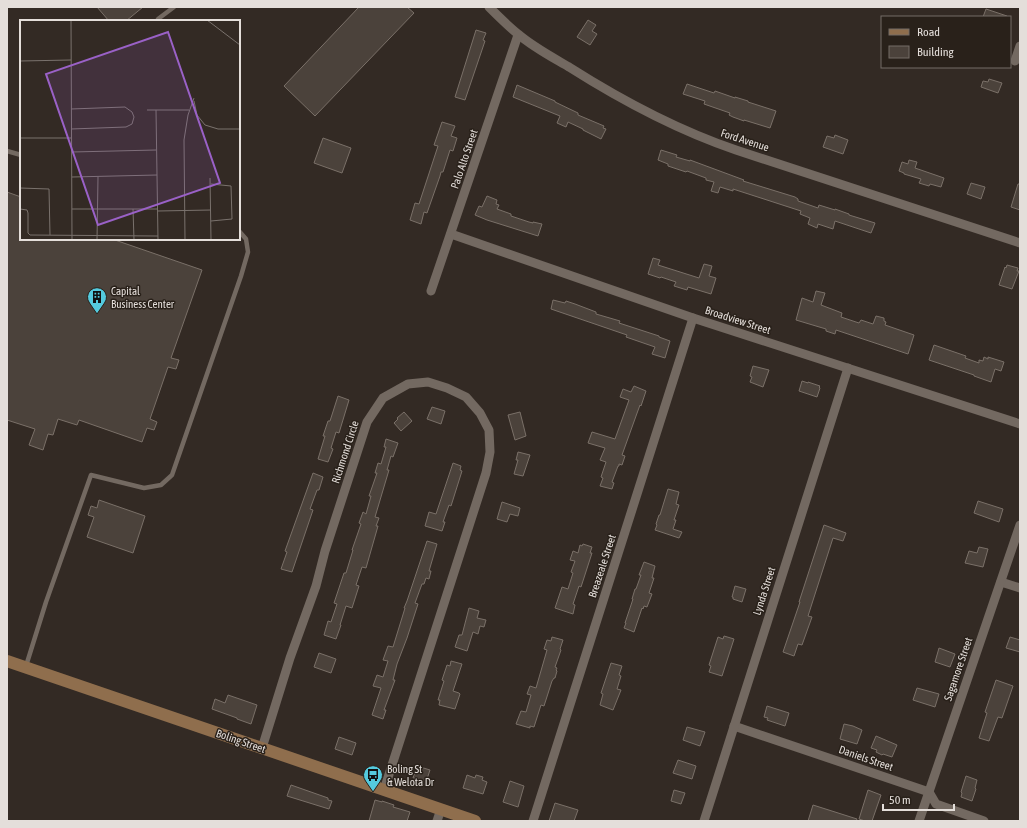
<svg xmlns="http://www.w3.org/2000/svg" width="1027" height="828" font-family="'Asap Condensed',sans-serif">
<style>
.building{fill:#4b423b;stroke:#7a7068}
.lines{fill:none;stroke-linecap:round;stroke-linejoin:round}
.lane{stroke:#736961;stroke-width:4.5}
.street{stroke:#736961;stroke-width:9}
.secondary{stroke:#8f6e4d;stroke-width:12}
.labels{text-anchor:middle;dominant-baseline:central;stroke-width:3;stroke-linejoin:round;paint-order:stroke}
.street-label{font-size:11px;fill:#e4deda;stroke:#29211a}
.poi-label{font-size:11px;fill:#e4deda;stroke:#29211a;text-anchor:start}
.inset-road{fill:none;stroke:#7a726d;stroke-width:1}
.view{fill:#9a61c7;fill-opacity:0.15;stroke:#9a61c7;stroke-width:2}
.inset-edge{fill:none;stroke:#e4deda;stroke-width:2}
</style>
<rect width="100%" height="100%" fill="#332a24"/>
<g class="building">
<polygon points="97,7 143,7 126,21 109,21"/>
<polygon points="359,7 407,7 414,13 315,116 284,86"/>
<polygon points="986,9 1007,16 1006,17 983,17"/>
<polygon points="588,20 596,25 592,31 597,34 590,45 577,37"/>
<polygon points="476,30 486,33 483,40 485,41 465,100 455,97"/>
<polygon points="989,79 1002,83 998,93 981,87 983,81 988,82"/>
<polygon points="687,84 714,93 715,91 735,98 735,97 748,101 748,102 776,111 770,128 744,120 744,121 733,117 729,115 730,113 704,104 705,101 683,94"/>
<polygon points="517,85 555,101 555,102 578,113 578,115 604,126 603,128 606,129 601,139 583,130 583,129 568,122 566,127 557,123 560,116 513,97"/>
<polygon points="442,122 455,126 451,136 457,138 453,151 450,150 443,172 441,172 440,176 427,213 424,212 421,224 410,220 415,203 419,204 438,146 434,145"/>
<polygon points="835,135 848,140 843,154 823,147 827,136 834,138"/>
<polygon points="323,138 351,148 342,173 314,163"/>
<polygon points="661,150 677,155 676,157 690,161 690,160 744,180 743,181 795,197 798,199 798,201 818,208 819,205 835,210 835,209 849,214 849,215 875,223 871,233 835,221 833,229 818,224 817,228 808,224 810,218 800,214 801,211 733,189 733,191 720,187 718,193 711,191 714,182 706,180 706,178 687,171 686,172 668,166 668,164 658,160"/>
<polygon points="909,160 917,162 915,168 944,178 941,187 930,184 929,186 919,183 921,179 904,174 904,173 899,171 902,162 908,164"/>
<polygon points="971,183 985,187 981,199 967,194"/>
<polygon points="1018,184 1020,184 1020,210 1011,207"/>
<polygon points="7,192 21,197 21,239 112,239 202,270 171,358 179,360 176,369 168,367 150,419 157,422 154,430 147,428 142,442 79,420 77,425 58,419 53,435 48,434 43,450 29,445 35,429 7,420"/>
<polygon points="487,196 497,200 496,204 499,205 497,209 511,214 511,216 529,222 533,223 533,222 542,224 538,236 487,220 475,215 479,206 482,207"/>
<polygon points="653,258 660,260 658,265 699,278 704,264 712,266 709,276 716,278 711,294 688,287 687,290 674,286 676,282 661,277 660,278 648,274"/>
<polygon points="1007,265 1018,268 1017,271 1019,271 1012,289 999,285 1005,267 1006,268"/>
<polygon points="816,291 825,293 821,305 842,313 841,317 859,323 861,320 873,324 876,316 884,318 884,321 886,322 885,325 914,335 908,354 836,330 835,334 826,331 826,329 796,320 802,298 813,302"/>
<polygon points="553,300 565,303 566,301 575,304 596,312 596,314 620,321 619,323 659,336 659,337 670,341 665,358 652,354 655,347 626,337 627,335 551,309"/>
<polygon points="934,345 966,356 965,358 979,363 979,360 983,361 984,357 988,359 988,357 1004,362 1001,371 995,369 991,382 974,376 974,375 929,360"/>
<polygon points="753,366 769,370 763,387 750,382 752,377 750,376"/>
<polygon points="802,381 808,383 808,382 820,386 819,387 820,388 817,397 799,391"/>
<polygon points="634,386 646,391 641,406 640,405 636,416 622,455 625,456 622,465 619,464 619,466 618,466 612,482 614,483 612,489 600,486 603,478 601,477 606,462 600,460 605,448 588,443 592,432 615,439 629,400 620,397 623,389 631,392"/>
<polygon points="338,396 349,400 339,433 336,432 331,448 333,449 328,462 318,459 325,436 323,436 328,421 330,421"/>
<polygon points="432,407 445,411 441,424 427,419"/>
<polygon points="404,412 412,421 401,431 394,423 398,419 397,418"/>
<polygon points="520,412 526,436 515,440 508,415"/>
<polygon points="386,439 398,443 393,457 391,456 387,470 389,470 375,517 379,518 376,526 378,526 366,568 362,567 356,585 359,586 352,608 346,606 340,625 341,625 336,639 324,635 328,621 331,622 337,604 334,603 344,573 346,573 353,550 352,550 361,524 359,523 363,512 366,514 371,496 369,496 377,473 375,473 378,463 381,464 386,447 384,447"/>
<polygon points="518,452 530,455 523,476 514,474 518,460 516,460"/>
<polygon points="453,463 461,466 460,470 462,471 451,506 449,505 443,522 445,522 442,531 425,526 429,512 436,514"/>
<polygon points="313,473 323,477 319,490 317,490 310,509 313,510 292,572 281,569 287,552 285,551"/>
<polygon points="668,489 679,492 676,504 679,505 674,520 676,520 673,529 682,532 679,538 655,530 657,525 656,524 659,515 660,515"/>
<polygon points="99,500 145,516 133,553 87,537 94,517 88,515 91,506 97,508"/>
<polygon points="978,501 1003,509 999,522 974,513"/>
<polygon points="502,502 520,508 518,516 510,514 507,522 497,519"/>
<polygon points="824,525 846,533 843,541 833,538 808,616 812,617 802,645 798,644 794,656 783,652 800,602 799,602"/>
<polygon points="427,541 437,544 429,571 431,571 429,579 426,578 424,584 422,584 415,603 418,604 407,638 397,664 393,680 395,680 384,710 386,710 383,719 372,715 381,688 373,686 377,675 383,677 388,661 383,660 388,646 393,647 405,608 404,608 407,601"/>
<polygon points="583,544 592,547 590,553 592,553 581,587 579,586 573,604 575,605 573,614 555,608 562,587 568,589 573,573 571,572 575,561 570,560 573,551 578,553 580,545 582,546"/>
<polygon points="979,547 988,549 983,567 965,563 969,551 977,553"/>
<polygon points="644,562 655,566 652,578 654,578 649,593 652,594 647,607 644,606 643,609 642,608 634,632 624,628 626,623 625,623 633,599 632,599 635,589 636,589 641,575 639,575"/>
<polygon points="735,586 746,589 742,602 733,599 733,597 732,597"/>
<polygon points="469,608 479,611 477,618 486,620 484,627 480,626 478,634 473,632 467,651 455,647 459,635 462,635"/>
<polygon points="724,636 734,639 722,676 709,672 711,666 709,665 718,637 723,639"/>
<polygon points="552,637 563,640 560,649 561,650 555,667 557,668 556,670 557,671 555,678 554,678 552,681 544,706 541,705 534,727 530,726 530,728 516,724 521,711 526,712 531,695 527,694 530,686 536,688 547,650 544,649 547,640 551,641"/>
<polygon points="1010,637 1020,640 1020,652 1006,648"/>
<polygon points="939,648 955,654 950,667 935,662"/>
<polygon points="319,653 336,659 331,673 314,667"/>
<polygon points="451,661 462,664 453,691 459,693 460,694 455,709 439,705 440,700 438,700 444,681 442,680 447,665 450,666"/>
<polygon points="611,663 622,666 619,675 621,676 617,689 621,690 613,710 600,705 603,694 601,693"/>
<polygon points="996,680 1013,686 1002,718 998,717 989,741 979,738 987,713 985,712"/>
<polygon points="917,688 939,694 935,707 913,700"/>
<polygon points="228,695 257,705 251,724 237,719 237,718 212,709 215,699 225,703"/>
<polygon points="767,706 789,713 785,726 767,720 768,718 764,717"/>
<polygon points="844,724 853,726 862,730 857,744 840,739"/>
<polygon points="687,727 705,732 700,746 683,740"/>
<polygon points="876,736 897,745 892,757 883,754 882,755 876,752 877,750 871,748"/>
<polygon points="339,737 356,743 352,755 335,749"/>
<polygon points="678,760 696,766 692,779 673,773"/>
<polygon points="417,766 430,770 425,785 413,782 415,778 413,778"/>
<polygon points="467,775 475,778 476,775 483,777 482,780 487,782 483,794 463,788"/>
<polygon points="966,776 977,780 975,788 976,789 972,801 961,797 962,793 961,792"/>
<polygon points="510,781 524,786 518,807 503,802"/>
<polygon points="291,785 328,798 328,800 332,801 329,809 287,796"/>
<polygon points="674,790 685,793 681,804 671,801"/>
<polygon points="868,790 881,795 872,821 865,821 859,819"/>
<polygon points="375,800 382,802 382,801 394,805 393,807 410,812 407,821 369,821"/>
<polygon points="555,803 578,810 574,821 549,821"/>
<polygon points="813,805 857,819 856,821 808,821"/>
</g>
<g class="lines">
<g class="lane">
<polyline points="158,19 174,7"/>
<polyline points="7,151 21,155"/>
<polyline points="26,666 46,602 91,475 144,488 161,485 172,475 241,276 248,252 246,239 239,231"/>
</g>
<g class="street">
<path d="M489,7C498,16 508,26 518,34C533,47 552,57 569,67C621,100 677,130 736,150L1020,243"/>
<polyline points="1015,61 1020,46"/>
<polyline points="451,234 693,318 1020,424"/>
<polyline points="431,291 518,35"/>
<polyline points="1001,582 1020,588"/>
<polyline points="734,726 929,792 936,804 984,821"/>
<polyline points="262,748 290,658 316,586 325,551 367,422 383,398 408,384 428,382 447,388 466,397 480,413 489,430 490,452 486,473 384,790"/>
<polyline points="437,821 441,809"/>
<polyline points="533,821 693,318"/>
<polyline points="704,821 848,368"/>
<polyline points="919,821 1020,525"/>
</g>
<polyline class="secondary" points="7,661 475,821"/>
</g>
<defs>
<g id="building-pin" transform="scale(1)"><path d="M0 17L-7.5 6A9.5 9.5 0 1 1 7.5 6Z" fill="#54cade" stroke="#29211a"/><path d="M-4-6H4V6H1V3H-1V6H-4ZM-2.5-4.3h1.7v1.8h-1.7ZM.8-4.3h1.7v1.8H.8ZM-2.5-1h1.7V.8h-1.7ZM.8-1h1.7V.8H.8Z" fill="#111"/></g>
<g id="bus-pin" transform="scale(1)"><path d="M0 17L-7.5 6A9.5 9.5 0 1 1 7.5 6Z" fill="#54cade" stroke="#29211a"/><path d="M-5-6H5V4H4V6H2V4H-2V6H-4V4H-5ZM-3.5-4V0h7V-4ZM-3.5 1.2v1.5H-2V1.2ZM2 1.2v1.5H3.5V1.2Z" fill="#111"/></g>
</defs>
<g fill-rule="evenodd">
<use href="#building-pin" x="97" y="297"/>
<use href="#bus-pin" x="373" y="775"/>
</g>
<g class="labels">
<g class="street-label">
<text transform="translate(745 140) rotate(18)">Ford Avenue</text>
<text transform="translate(464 159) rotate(-71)">Palo Alto Street</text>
<text transform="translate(738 320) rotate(18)">Broadview Street</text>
<text transform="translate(345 452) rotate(-72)">Richmond Circle</text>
<text transform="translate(602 566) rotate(-72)">Breazeale Street</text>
<text transform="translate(764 591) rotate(-72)">Lynda Street</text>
<text transform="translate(958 669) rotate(-71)">Sagamore Street</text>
<text transform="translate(241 741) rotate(19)">Boling Street</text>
<text transform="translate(866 758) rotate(19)">Daniels Street</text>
</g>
<g class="poi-label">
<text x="111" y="291">Capital<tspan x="111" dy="13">Business Center</tspan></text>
<text x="387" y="769">Boling St<tspan x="387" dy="13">&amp; Welota Dr</tspan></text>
</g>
</g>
<g transform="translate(20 20)">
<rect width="220" height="220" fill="#332a24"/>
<path class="inset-road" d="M51,0L52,220M187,0L220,25M0,41L51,40M174,81L177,95L185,105L198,109H219M51,89L105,87L112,92L114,97L112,104L106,107L51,109M127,90H169M136,90L138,220M0,118H51M52,132L136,130M52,157L137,155M190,158L191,220M191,164L211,166L212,199L191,201M0,168L29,169L30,215M0,189L7,190L8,193V213L10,215L138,216M52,189H137M113,189L114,220M138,191L191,190M77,220L78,157M165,220L164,120L168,95L174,78"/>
<path class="view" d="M148,12L200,163L78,205L26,54Z"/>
<rect width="220" height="220" class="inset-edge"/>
</g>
<rect width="1027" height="828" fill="none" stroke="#e4deda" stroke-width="16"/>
<rect x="881" y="16" width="130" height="52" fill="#29211a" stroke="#746d67"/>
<rect x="889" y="29" width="20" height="6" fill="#8f6e4d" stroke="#746d67"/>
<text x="917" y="36" font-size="12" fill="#e4deda">Road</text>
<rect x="889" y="46" width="20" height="12" fill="#4b423b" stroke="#746d67"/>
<text x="917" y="56" font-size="12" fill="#e4deda">Building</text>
<path d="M883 804v6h71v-6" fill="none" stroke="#e4deda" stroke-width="2"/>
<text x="889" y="804" font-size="12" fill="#e4deda" stroke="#29211a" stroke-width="3" paint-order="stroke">50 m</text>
</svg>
